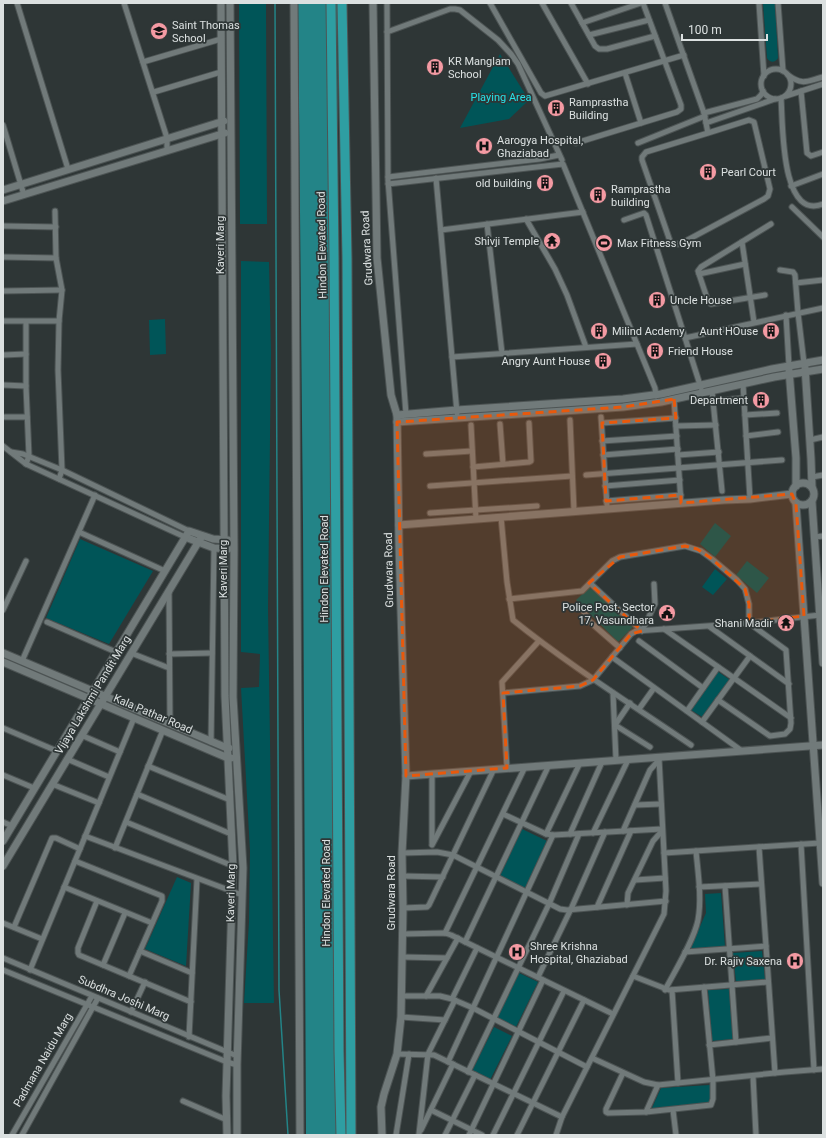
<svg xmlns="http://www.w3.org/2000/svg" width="826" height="1138" font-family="Roboto,sans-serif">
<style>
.green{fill:#005558}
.water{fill:#238487}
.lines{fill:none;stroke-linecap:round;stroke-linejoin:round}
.stream{stroke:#238487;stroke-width:1.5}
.street-casing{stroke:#4d5454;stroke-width:7}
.secondary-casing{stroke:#4d5454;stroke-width:9}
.highway-casing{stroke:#4d5454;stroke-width:11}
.street{stroke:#717a7a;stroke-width:5}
.secondary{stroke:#717a7a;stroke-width:7}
.highway{stroke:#2e9ea2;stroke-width:9}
.marked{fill:#e8590c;fill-opacity:0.2;stroke:#e8590c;stroke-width:3;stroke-dasharray:8 5;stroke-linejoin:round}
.labels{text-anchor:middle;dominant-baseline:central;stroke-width:3.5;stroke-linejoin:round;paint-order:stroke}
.poi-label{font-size:11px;fill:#dbe0e0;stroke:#2e3636;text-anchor:start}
.park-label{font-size:11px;fill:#26e3e9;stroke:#2e3636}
.street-label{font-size:11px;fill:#dbe0e0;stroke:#2e3636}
</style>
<rect width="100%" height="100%" fill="#2e3636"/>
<g class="green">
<polygon points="239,3 266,3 267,224 240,224"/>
<path d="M763,3H775L778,58C775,63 770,63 767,58Z"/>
<polygon points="500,54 529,100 509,119 460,128"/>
<polygon points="241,261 269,262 271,353 268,608 274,1003 244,1003 249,922 250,851 241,688 259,687 260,654 241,652"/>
<polygon points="165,319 166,354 150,355 149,320"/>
<polygon points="715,523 731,536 715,557 700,544"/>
<polygon points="80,539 153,571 109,644 46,618"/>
<polygon points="747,561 769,578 757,593 736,575"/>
<polygon points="715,569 727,579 713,595 702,587"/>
<polygon points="591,586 633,627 618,642 576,600"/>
<polygon points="717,671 730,680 704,718 691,710"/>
<polygon points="522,829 547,841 524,890 499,878"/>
<polygon points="177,877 191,883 186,966 145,949"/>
<polygon points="721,893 725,947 690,949 706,913 705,894"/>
<polygon points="762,951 765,979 736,982 733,953"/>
<polygon points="519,973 538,982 515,1029 496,1020"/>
<polygon points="729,989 733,1039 712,1041 708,990"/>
<polygon points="494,1027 512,1036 490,1080 472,1071"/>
<polygon points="710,1085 711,1104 651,1110 661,1088"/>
</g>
<polygon class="water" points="298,3 337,3 342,1135 306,1135 303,523"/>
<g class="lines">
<polyline class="stream" points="275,3 279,990 288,1135"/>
<g class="street-casing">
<g id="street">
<polyline points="17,3 68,169"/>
<polyline points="124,3 167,138 167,150"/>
<polyline points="387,3 388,180 406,414"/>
<polyline points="490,3 541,93 545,96 684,55"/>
<polyline points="542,3 588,84"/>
<polyline points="571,3 595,46 599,49 607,49 655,36"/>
<polyline points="665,3 704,113 708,133 749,120 754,122 770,189 768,196 764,199 680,244 673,244 670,241 642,160 642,157 646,152 708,133"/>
<polyline points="759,3 764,76"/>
<polyline points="778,3 783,71"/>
<polyline points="582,23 641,3"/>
<polyline points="387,32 450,9 455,9 460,10 498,40 511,54 518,64 562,160"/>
<polyline points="589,35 649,20"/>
<polyline points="143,62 221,39"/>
<circle cx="776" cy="84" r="15"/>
<polyline points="625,73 641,123"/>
<path d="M788,75C803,86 807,81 823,77"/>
<polyline points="801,91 807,153 811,156 823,152"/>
<polyline points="154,92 221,72"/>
<polyline points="786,96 823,84"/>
<path d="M781,98C783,122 780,221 823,204"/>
<polyline points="704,113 757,99 761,95 763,91"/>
<polyline points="706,123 775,99"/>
<polyline points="3,125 24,195"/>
<polyline points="576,143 677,112 681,109 681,105 643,3"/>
<polyline points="638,143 705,116"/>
<polyline points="388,177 540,159 559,155"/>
<polyline points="436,178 457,413"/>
<polyline points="388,184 563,164 655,388 656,396"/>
<polyline points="791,186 823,174"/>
<polyline points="792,207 823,237"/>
<polyline points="55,211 56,258 62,290 59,321 58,370 62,470 59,479"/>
<polyline points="526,219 555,269 567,295 586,347"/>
<polyline points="624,220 644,213 646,215 701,388"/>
<polyline points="487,224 502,353"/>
<polyline points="3,226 56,227"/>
<polyline points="441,230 583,212"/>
<polyline points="742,242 754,322"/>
<polyline points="3,257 56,258"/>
<polyline points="780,270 793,272 795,275 798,313 804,363"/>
<polyline points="699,274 745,264"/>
<polyline points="796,283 823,280"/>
<polyline points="3,291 62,290"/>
<polyline points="765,295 711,304 708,301 698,271 701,267 771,224"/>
<polyline points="786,315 789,366"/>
<polyline points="3,321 59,321"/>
<polyline points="26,322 26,386 29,456 26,464"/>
<polyline points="685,338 823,308"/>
<polyline points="3,355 26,354"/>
<polyline points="452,357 637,344"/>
<polyline points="743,384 750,499"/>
<polyline points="3,385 26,386"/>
<polyline points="712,391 722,491"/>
<polyline points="674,399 681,503"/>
<polyline points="713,401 744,398"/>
<polyline points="745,415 777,413"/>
<polyline points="5,417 27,417"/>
<polyline points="601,417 607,505"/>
<polyline points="570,420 574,511"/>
<polyline points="602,423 676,418"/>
<polyline points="500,424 503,464"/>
<polyline points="471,425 476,519"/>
<polyline points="676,426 716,425"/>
<polyline points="746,436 778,432"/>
<polyline points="810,440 823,437"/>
<polyline points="602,441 677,436"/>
<polyline points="3,446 26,464 185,537"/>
<polyline points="11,452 23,454 62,470 189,531"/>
<polyline points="426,454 472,451"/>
<polyline points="603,455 678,449"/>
<polyline points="678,455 719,452"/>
<polyline points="473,467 529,462 531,461 529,423"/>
<polyline points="586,475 782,460"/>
<polyline points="812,477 823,475"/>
<polyline points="430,486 572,476"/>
<polyline points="605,486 680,480"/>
<polyline points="606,501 681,495"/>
<polyline points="430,513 537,506"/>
<path d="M501,517L507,582L513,620C569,665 631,704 691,745"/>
<polyline points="79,532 165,571"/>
<polyline points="815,537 823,536"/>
<polyline points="590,583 642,631 655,604 654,584"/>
<polyline points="169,591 170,724"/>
<polyline points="509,599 582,591 612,561 620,557 685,546 701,551 712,559 737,580 745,589 749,604 749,623 786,650 791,723 790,729 785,734 770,736 718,700"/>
<polyline points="3,610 26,561"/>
<polyline points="584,612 589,621 620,648"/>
<polyline points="47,622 116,652"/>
<polyline points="710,627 789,684"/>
<polyline points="664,629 791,718"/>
<polyline points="639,641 703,688"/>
<polyline points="131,653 169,668"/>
<polyline points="169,654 212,653"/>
<polyline points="612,657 742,751"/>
<polyline points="22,661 95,495"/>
<polyline points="503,693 580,686 593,680 631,634 636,631 749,623 820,615"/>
<polyline points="613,693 616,760"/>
<polyline points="630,703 615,725 650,747"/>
<polyline points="639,709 654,688"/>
<polyline points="687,711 718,667"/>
<polyline points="702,722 750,656"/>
<polyline points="3,728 57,751"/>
<polyline points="81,735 120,752"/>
<polyline points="211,742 214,548"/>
<polyline points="67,759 109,777"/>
<polyline points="148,766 230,800"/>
<polyline points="507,768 502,682 539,641"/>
<polyline points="432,774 432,843"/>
<polyline points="3,775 34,788"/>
<polyline points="52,784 99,803"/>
<polyline points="137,794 231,834"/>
<polyline points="635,805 661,804"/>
<polyline points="503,814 546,834 553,835 662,829"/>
<polyline points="3,822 12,826"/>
<polyline points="126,822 233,866"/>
<polyline points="623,831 650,770 659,760"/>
<polyline points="593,833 628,760"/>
<polyline points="546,834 580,763"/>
<polyline points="570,834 602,762"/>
<polyline points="85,836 242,895"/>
<polyline points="801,844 814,1070"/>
<polyline points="432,845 471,771"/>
<polyline points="759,847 775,1073"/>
<polyline points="115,848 163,730"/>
<polyline points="402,853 437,852 453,855 560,909 567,910 666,901"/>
<polyline points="664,853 820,843"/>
<polyline points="75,861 162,896 162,901 129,976"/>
<polyline points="402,876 443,877"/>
<polyline points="635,880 665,878"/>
<polyline points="725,886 736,1042"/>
<polyline points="64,887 152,923"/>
<polyline points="699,887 761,884"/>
<polyline points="97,901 78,948 78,953 79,955 191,1002"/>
<polyline points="627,905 628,893 653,841 662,831"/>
<polyline points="597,907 631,831"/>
<polyline points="403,908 427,907 429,905 494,769"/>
<polyline points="3,923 42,939"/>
<polyline points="14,927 52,838 56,838 80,849"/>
<polyline points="445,933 525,767"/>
<polyline points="402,934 445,933 451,935 613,1014"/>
<polyline points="465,942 549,765"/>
<polyline points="140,951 192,973"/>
<polyline points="685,952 766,946"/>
<polyline points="402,957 447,958"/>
<polyline points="3,958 237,1056"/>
<polyline points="103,965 125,913"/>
<polyline points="3,970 227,1062 237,1065"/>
<polyline points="30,970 134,718"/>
<polyline points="633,976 669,990 768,982"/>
<polyline points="538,977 571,909 605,832"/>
<path d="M665,990C675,971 694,940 698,920C702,898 698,873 696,851"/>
<polyline points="672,990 678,1083"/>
<polyline points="401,996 440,996 452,999 473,1008 587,1067"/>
<polyline points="426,996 458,938"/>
<polyline points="452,999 477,948"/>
<polyline points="131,1012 145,982"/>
<polyline points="401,1017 445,1020"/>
<polyline points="189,1037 197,879"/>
<polyline points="709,1045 772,1038"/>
<polyline points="397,1054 434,1055 562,1117"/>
<polyline points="592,1058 644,1082 658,1085 785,1072 823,1069"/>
<polyline points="448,1062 553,835"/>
<polyline points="468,1072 549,904 579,834"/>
<polyline points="623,1073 606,1109 606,1112 608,1113 646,1112 711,1105 713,1099 713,1080 704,987"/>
<polyline points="753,1076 756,1135"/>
<polyline points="183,1101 227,1120"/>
<polyline points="431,1110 482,1135"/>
<polyline points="673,1110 676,1135"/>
<polyline points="646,1112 658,1085"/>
<polyline points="421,1130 453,1064"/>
<polyline points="419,1134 428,1054 455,1000"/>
<polyline points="12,1135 92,996"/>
<polyline points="22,1135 98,998"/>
<polyline points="396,1135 409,1054"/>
<polyline points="445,1135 475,1075"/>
<polyline points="469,1135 543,980"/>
<polyline points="493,1135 564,991"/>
<polyline points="517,1135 584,1000"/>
<polyline points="556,1135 562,1117 664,914 666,891 659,758"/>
</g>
</g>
<g class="secondary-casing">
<g id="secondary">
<polyline points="221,3 225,696 233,866 226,1096 227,1135"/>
<polyline points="230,3 234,549 233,697 243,868 237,1065 237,1135"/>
<polyline points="294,3 300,1135"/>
<polyline points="373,3 377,258 391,395 397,415 399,545 406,776 402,853 403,908 401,1017 397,1054 384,1094 381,1107 382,1135"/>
<polyline points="3,190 224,121"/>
<polyline points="3,201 225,133"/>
<polyline points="805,367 811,459 812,487"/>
<polyline points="789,370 796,458 796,486"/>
<polyline points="397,415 457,410 623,399 661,394 772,369 823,360"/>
<polyline points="397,422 623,407 661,402 774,377 823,369"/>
<circle cx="803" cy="494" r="11"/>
<polyline points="812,502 823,663"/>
<polyline points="796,504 823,883"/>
<polyline points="399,525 724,500 750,499 792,494"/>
<polyline points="185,537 214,548 228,549"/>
<polyline points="3,653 227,748 229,748"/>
<polyline points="3,662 228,758 231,758"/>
<polyline points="406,776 823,745"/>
<polyline points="3,841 189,531 213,539 228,540"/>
<polyline points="3,866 202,536"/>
</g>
</g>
<g class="highway-casing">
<g id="highway">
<polyline points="331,3 334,258 339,1051 341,1135"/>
<polyline points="342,3 347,258 351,1135"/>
</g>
</g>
<use href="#street" class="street"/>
<use href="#secondary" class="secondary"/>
<use href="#highway" class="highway"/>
</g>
<path class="marked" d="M674,399L676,418L602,423L606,501L681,495V503L792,494L796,504L804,616L749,623V604L745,589L712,559L697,549L685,546L620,557L589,583L642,631L631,634L593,680L580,686L503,693L507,768L406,776L397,422L623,407Z"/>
<defs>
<g id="school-disc" transform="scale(0.9)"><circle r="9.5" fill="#f49aa3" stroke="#2e3636"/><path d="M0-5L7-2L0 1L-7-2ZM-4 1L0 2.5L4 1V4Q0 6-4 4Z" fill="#111"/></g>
<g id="building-disc" transform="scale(0.9)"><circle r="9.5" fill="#f49aa3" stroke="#2e3636"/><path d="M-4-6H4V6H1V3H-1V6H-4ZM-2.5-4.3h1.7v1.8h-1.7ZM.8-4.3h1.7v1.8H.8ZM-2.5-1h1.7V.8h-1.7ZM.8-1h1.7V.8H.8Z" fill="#111"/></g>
<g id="hospital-disc" transform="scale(0.9)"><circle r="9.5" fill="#f49aa3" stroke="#2e3636"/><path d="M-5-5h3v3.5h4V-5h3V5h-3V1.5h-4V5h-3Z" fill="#111"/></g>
<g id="temple-disc" transform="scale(0.9)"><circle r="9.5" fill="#f49aa3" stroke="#2e3636"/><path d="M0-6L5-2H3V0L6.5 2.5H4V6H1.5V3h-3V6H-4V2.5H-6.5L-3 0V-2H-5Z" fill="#111"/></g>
<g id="stadium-disc" transform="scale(0.9)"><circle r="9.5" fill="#f49aa3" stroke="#2e3636"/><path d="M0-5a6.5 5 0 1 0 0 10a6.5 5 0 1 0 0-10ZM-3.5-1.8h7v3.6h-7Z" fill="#111"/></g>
<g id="civic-disc" transform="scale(0.9)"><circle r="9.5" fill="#f49aa3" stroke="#2e3636"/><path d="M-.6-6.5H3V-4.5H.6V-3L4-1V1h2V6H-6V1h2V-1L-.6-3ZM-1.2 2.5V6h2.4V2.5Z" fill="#111"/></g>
</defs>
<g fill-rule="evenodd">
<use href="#school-disc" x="159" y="31"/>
<use href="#building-disc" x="435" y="67"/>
<use href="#building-disc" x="556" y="108"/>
<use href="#hospital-disc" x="484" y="146"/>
<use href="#building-disc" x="708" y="172"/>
<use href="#building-disc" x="545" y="183"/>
<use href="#building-disc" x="598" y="195"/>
<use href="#temple-disc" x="552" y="241"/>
<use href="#stadium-disc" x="604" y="243"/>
<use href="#building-disc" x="657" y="300"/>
<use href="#building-disc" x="599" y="331"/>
<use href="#building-disc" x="771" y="331"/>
<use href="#building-disc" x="655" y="351"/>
<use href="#building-disc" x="603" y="361"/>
<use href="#building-disc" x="761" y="400"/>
<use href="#civic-disc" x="667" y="613"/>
<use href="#temple-disc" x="786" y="623"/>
<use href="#hospital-disc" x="517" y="952"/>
<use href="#hospital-disc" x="795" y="961"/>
</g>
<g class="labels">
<g class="poi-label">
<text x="172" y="25">Saint Thomas<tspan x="172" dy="13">School</tspan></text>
<text x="448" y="61">KR Manglam<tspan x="448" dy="13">School</tspan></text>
<text x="569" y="102">Ramprastha<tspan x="569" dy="13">Building</tspan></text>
<text x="497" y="140">Aarogya Hospital,<tspan x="497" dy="13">Ghaziabad</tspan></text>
<text x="721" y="172">Pearl Court</text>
<text x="532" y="183" text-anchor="end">old building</text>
<text x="611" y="189">Ramprastha<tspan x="611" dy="13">building</tspan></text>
<text x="539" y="241" text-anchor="end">Shivji Temple</text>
<text x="617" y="243">Max Fitness Gym</text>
<text x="670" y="300">Uncle House</text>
<text x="612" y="331">Milind Acdemy</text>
<text x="758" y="331" text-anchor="end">Aunt HOuse</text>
<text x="668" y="351">Friend House</text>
<text x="590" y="361" text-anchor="end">Angry Aunt House</text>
<text x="748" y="400" text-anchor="end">Department</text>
<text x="654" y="607" text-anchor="end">Police Post, Sector<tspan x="654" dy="13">17, Vasundhara</tspan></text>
<text x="773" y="623" text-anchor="end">Shani Madir</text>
<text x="530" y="946">Shree Krishna<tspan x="530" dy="13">Hospital, Ghaziabad</tspan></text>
<text x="782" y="961" text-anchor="end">Dr. Rajiv Saxena</text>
</g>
<g class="park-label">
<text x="501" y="97">Playing Area</text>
</g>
<g class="street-label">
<text transform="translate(220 245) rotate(-90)">Kaveri Marg</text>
<text transform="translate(322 245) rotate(-91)">Hindon Elevated Road</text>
<text transform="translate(367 248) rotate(-93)">Grudwara Road</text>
<text transform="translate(223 569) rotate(-90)">Kaveri Marg</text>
<text transform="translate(324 569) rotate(-90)">Hindon Elevated Road</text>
<text transform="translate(389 570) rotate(-91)">Grudwara Road</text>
<text transform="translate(93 695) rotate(-59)">Vijaya Lakshmi Pandit Marg</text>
<text transform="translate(153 714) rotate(23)">Kala Pathar Road</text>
<text transform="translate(231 893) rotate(-89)">Kaveri Marg</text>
<text transform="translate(326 893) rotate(-90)">Hindon Elevated Road</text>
<text transform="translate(391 893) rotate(-90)">Grudwara Road</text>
<text transform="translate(124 998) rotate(23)">Subdhra Joshi Marg</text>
<text transform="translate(43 1060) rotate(-60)">Padmana Naidu Marg</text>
</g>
</g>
<rect width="826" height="1138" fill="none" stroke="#dbe0e0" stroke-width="8"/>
<path d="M682 34v6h85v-6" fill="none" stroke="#dbe0e0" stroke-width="2"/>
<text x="688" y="34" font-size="12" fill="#dbe0e0" stroke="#2e3636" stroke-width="3" paint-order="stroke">100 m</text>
</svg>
